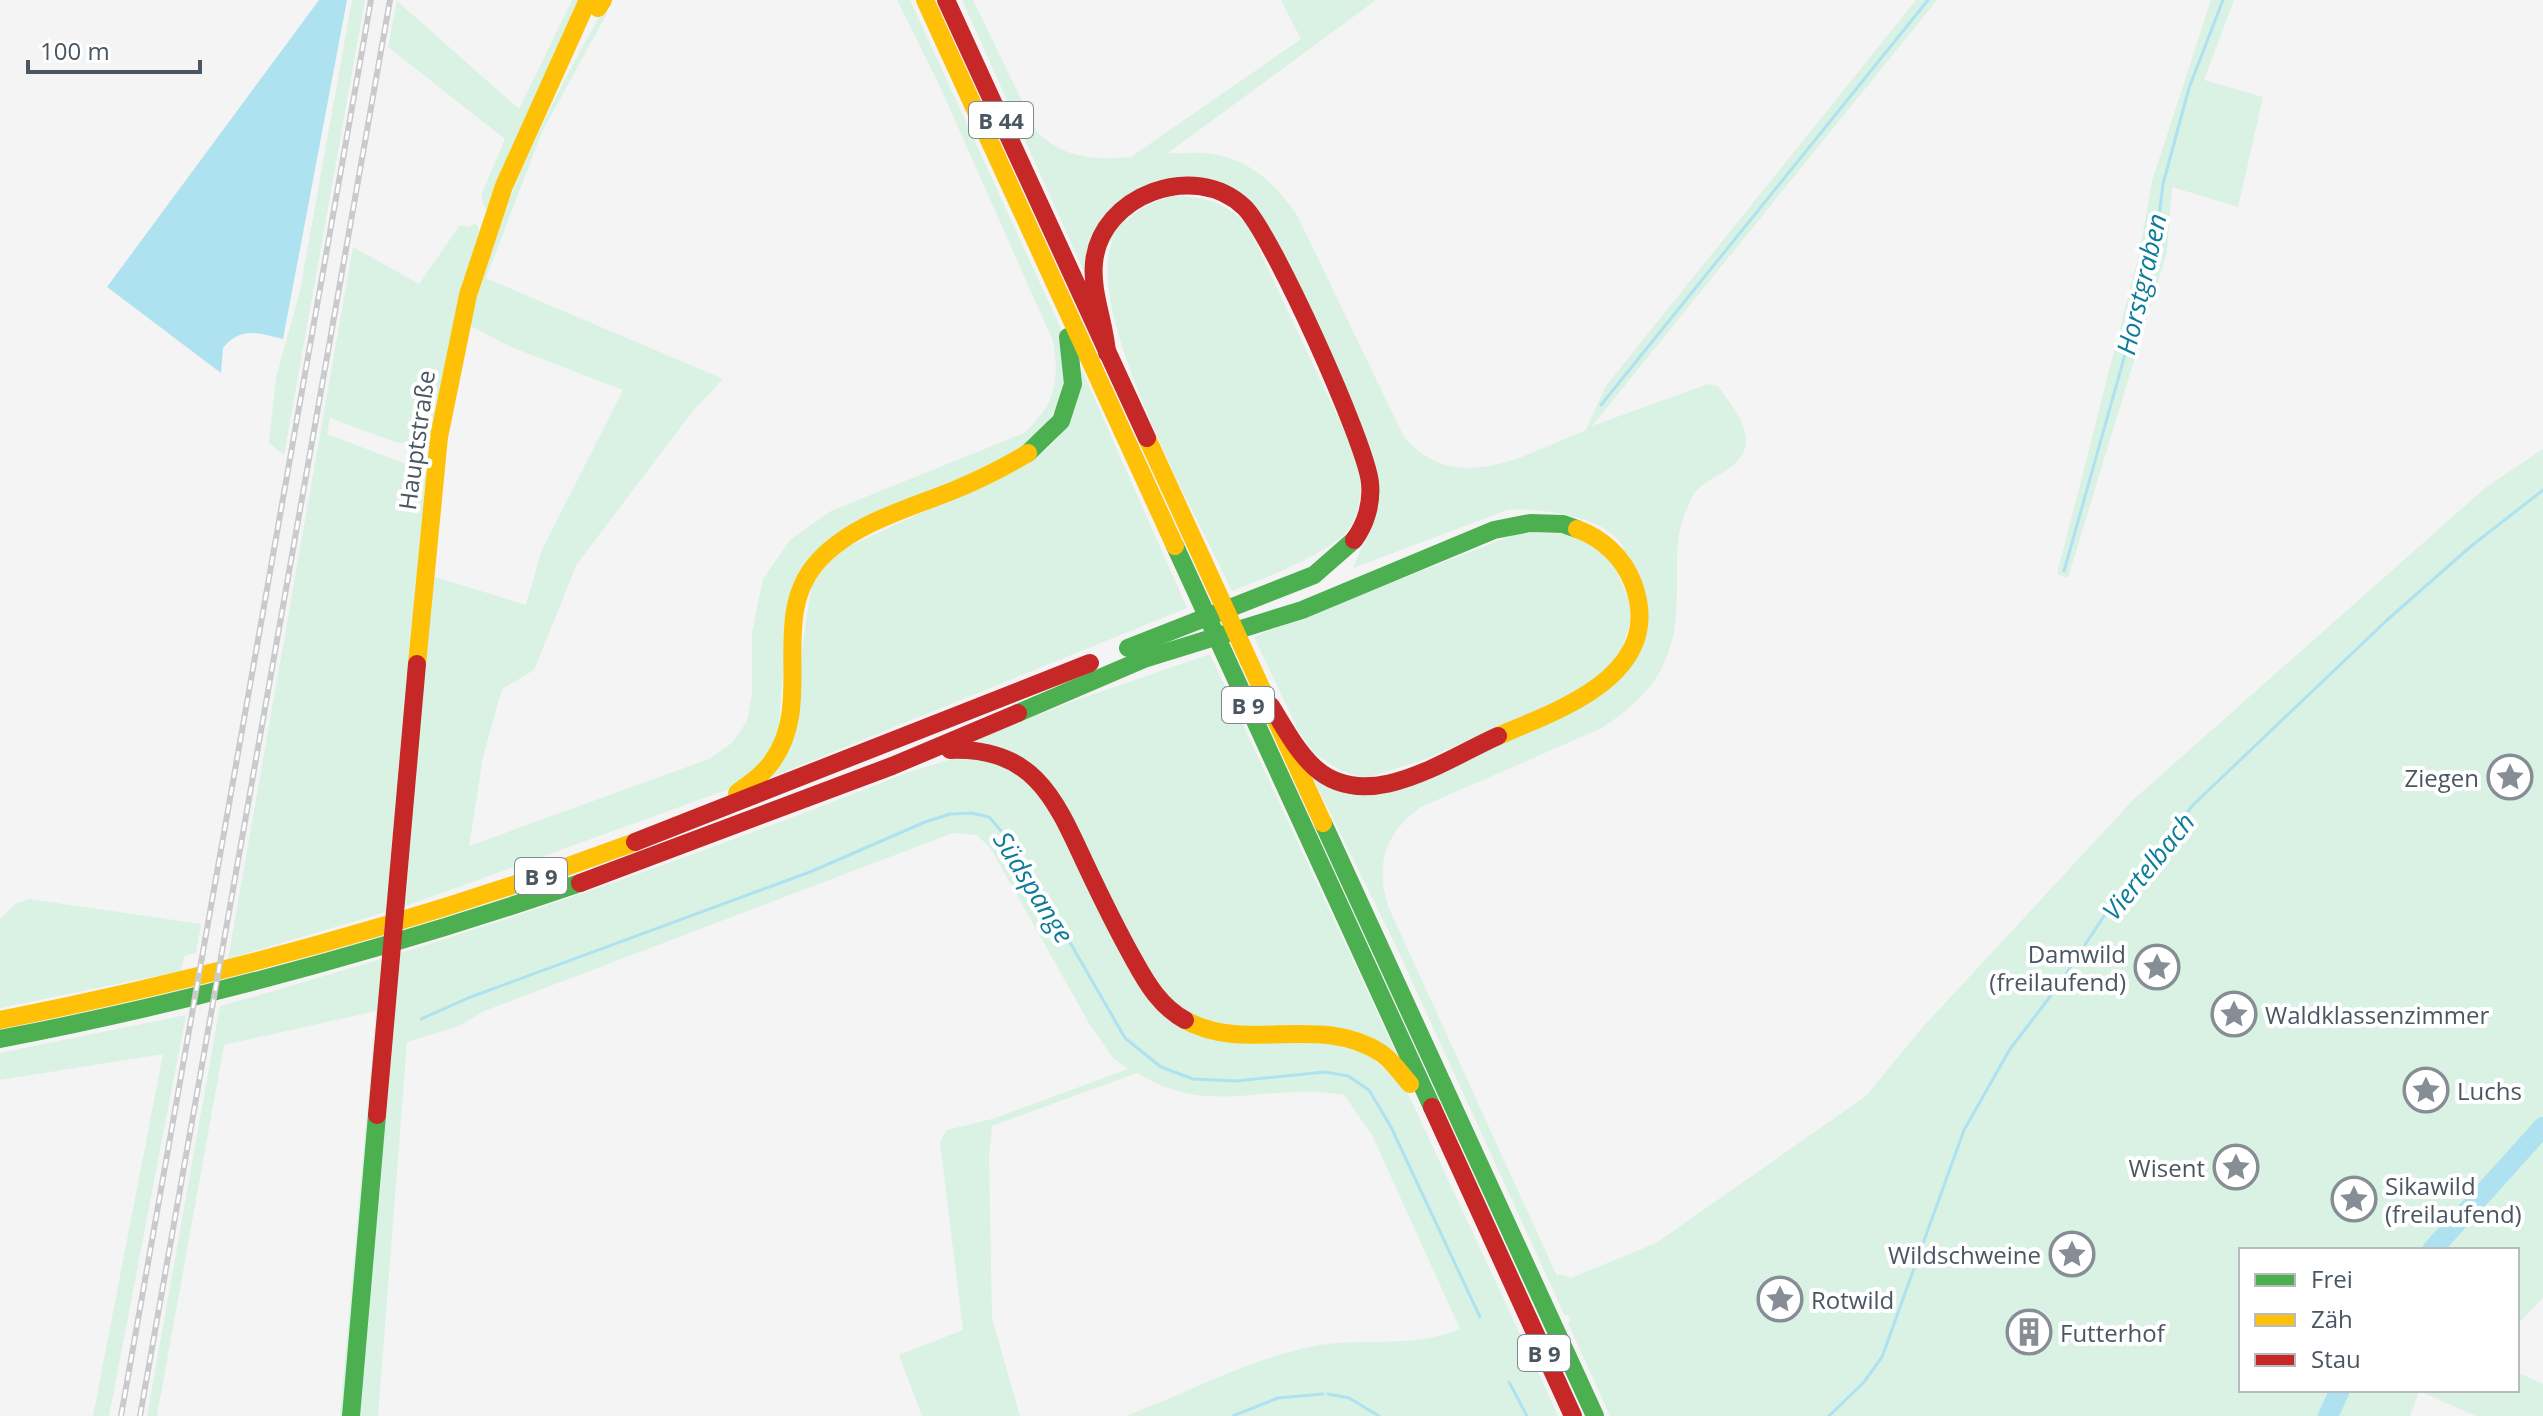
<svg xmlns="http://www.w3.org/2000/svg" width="2543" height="1416" font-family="'Open Sans',sans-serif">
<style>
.green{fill:#d9f2e3}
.water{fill:#aee2f0}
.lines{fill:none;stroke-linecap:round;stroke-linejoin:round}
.stream{stroke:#aee2f0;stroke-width:3}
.river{stroke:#aee2f0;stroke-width:20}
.fast{stroke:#4caf50;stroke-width:18}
.slow{stroke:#ffc107;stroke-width:18}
.jam{stroke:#c62828;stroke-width:18}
.rail-casing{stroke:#c9cacc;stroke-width:6}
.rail{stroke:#fff;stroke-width:3;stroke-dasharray:9;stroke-linecap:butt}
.labels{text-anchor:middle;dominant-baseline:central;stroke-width:8;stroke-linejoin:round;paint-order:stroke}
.shield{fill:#fff;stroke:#808990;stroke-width:2}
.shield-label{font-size:22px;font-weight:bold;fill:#4a5661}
.street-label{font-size:24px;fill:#4a5661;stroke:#fff}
.poi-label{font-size:24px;fill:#4a5661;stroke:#fff;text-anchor:start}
.water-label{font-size:26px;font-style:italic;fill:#0c7c9b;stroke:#fff}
</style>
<rect width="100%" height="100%" fill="#f4f4f4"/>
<g class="green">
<polygon points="352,0 365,0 284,455 269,443 276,378 300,291"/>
<polygon points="572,0 584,0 486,211 481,195 505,139 388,47 397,1 519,109"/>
<path d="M609,0L606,15L542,132L486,278L723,379L692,412L577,564L534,670L502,689L483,757L469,846L709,759L732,743L747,721L752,694V632L763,579L790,540L831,511L1024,433C1055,404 1060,383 1053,341L942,91L897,0H910L1062,331L1070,380L1038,441L821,546L783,673L778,736L755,771L733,788L707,797L403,907L432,576L526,605L541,552L623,390L511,347L467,324C499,208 548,104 609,0Z"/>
<path d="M962,0H973L1037,132C1065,159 1094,160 1131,157L1301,39L1281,0H1376L1168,153C1183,154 1199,151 1213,154C1252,161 1277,185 1298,217L1404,437C1456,498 1526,454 1586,430L1605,387L1916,0H1937L1592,426L1708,384L1718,386C1729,402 1745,420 1746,440C1746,468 1712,474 1696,491C1692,495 1690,502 1688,507C1676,530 1677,554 1677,579C1678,652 1664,687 1602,728L1421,807C1385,833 1375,864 1388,906L1557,1276L1560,1274L1571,1278L1656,1243L1866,1096L1922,1028L2133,800L2485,488L2543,449V1298L2517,1325V1250H2241V1390H2517V1372L2543,1384V1416H2476L2419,1391L2410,1416H1610L1568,1323L1571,1321L1568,1315L1565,1316L1394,942L1312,776L1371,791L1636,660C1632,625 1633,584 1624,550C1614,517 1535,507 1507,510L1353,568L1377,510L1253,208L1152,184L1086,276Z"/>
<polygon points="2211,0 2234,0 2204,80 2263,97 2238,207 2172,187 2167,252 2068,578 2057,574 2140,250 2152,181"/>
<path d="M1172,196C1204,196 1224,202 1247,224L1359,462C1362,481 1362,506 1352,524C1338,551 1261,580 1232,591C1199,520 1083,313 1112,243C1123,215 1145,205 1172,196Z"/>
<polygon points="476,223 479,231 430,445 395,442 330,418 327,434 427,472 389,911 228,959 353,247 419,284 460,225 468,227"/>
<path d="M1082,370L1187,608L764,780L798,679L812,581L841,550L1026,464C1072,435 1068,420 1082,370Z"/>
<polygon points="1518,533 1575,534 1613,560 1633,612 1620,657 1585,688 1426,759 1366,778 1341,771 1315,754 1299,732 1254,637"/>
<polygon points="1210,654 1397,1055 1201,1022 1162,992 1051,786 970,742 1071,702"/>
<path d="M962,756L990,758L1037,786L1178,1027L1358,1046L1404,1085L1521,1336L1517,1338L1520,1345L1525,1343L1558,1416H1126C1187,1393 1245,1361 1309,1347C1360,1336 1411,1350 1460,1329L1372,1135L1344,1095C1267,1081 1212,1119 1137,1073L992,1126L989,1157L992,1318L1020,1416H922L899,1355L963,1330L940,1142L947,1130L992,1119L1128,1069L1113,1058L1090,1025L991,849L977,835L953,833L484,1011L459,1026L407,1042L378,1416H340L376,1011L224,1045L157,1416H147L220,1006C455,941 683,862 909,772Z"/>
<polygon points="29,899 201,924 196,953 184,956 181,971 0,1008 0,919 15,904"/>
<polygon points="186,1015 109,1416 93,1416 163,1054 0,1080 0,1053"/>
</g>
<path class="water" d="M319,0H347L283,339C258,333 241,326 223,348L221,373L107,287Z"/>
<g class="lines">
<g class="stream">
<polyline points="1601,405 1928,0"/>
<polyline points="2064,571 2155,248 2163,184 2189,88 2223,0"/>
<polyline points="421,1019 468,998 810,872 925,822 950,814 972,813 989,817 1015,847 1125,1038 1161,1067 1193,1079 1236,1081 1325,1072 1348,1076 1369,1090 1391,1127 1480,1317"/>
<polyline points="1509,1382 1527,1416"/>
<polyline points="1328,1394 1349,1398 1379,1416"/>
<polyline points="1233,1416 1278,1398 1323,1394"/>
<polyline points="1829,1416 1864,1382 1882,1357 1964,1130 2010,1049 2056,989 2104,916 2193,805 2386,621 2470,547 2543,490"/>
</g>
<g class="river">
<polyline points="2432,1250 2543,1127"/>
<polyline points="2328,1416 2340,1390"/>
</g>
<g class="fast">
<polyline points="1028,453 1061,421 1073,384 1068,337"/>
<polyline points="1175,546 1432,1107"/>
<polyline points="1128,648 1314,575 1354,540"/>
<polyline points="1018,713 1144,659 1302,610 1494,530 1530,523 1563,524 1577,529"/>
<polyline points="1323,823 1595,1416"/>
<path d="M0,1039C198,1001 390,948 580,883"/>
<polyline points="351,1416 377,1115"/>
</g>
<g class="slow">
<polyline points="925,0 1175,546"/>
<polyline points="598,8 603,0"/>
<polyline points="1147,438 1323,823"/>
<polyline points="417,664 439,437 468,295 504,186 587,2"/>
<path d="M1498,736C1561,709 1667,674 1633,583C1623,557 1602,538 1577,529"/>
<path d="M737,793C750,783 764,774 773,760C814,703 770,621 814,566C847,525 905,510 952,491C979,480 1003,468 1028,453"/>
<path d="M0,1020C216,977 428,919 635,842"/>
<path d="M1185,1020C1247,1054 1320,1013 1381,1053C1392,1060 1401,1074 1410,1084"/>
</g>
<g class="jam">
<polyline points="946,0 1147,438"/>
<path d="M1107,353C1105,323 1091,293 1094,263C1100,195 1195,160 1244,207C1271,232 1367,445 1370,483C1372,503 1366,524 1354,540"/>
<path d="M1271,706C1284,727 1296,750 1314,767C1367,816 1446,759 1498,736"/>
<path d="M950,750C1032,747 1054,796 1084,861C1100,895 1116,928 1134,960C1147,984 1161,1007 1185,1020"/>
<polyline points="635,842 1090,663"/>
<polyline points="580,883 892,766 1018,713"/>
<polyline points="1432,1107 1573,1416"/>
<polyline points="377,1115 417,664"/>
</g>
<g class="rail-casing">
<g id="rail">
<polyline points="121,1416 371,0"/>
<polyline points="140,1416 390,0"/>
</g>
</g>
<use href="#rail" class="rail"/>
</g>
<defs>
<g id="sight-ring" transform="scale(2.3)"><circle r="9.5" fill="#fff" stroke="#868d94" stroke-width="1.5"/><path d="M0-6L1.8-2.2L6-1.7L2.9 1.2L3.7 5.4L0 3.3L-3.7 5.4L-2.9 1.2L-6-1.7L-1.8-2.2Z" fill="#868d94"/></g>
<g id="building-ring" transform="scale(2.3)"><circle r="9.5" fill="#fff" stroke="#868d94" stroke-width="1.5"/><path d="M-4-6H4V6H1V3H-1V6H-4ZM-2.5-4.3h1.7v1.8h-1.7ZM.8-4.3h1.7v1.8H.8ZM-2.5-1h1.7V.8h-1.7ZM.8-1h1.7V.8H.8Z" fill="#868d94"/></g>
</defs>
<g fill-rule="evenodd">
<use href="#sight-ring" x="2510" y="777"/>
<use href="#sight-ring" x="2157" y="967"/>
<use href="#sight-ring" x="2234" y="1014"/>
<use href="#sight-ring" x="2426" y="1090"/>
<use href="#sight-ring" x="2236" y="1167"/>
<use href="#sight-ring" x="2354" y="1199"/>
<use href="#sight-ring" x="2072" y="1254"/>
<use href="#sight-ring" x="1780" y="1299"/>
<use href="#building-ring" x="2029" y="1332"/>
</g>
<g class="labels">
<g class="shield">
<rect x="969" y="102" width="64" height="36" rx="6"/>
<rect x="1222" y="687" width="52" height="36" rx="6"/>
<rect x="515" y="858" width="52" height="36" rx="6"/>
<rect x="1518" y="1335" width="52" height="36" rx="6"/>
</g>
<g class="shield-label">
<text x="1001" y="120">B 44</text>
<text x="1248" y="705">B 9</text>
<text x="541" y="876">B 9</text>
<text x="1544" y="1353">B 9</text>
</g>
<g class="street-label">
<text transform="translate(416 440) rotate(-82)">Hauptstraße</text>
</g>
<g class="poi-label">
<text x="2479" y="777" text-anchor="end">Ziegen</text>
<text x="2126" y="953" text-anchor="end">Damwild<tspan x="2126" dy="28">(freilaufend)</tspan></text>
<text x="2265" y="1014">Waldklassenzimmer</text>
<text x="2457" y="1090">Luchs</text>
<text x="2205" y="1167" text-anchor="end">Wisent</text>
<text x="2385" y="1185">Sikawild<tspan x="2385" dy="28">(freilaufend)</tspan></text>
<text x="2041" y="1254" text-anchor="end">Wildschweine</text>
<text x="1811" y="1299">Rotwild</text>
<text x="2060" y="1332">Futterhof</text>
</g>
<g class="water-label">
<text transform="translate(2141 284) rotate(-77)">Horstgraben</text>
<text transform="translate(2148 866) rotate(-51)">Viertelbach</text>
<text transform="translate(1034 887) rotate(58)">Südspange</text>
</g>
</g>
<rect x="2239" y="1248" width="280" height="144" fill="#ffffff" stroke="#b7bbc0" stroke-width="2"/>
<rect x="2255" y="1274" width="40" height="12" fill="#4caf50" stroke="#b7bbc0" stroke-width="2"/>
<text x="2311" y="1288" font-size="24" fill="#4a5661">Frei</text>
<rect x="2255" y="1314" width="40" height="12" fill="#ffc107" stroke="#b7bbc0" stroke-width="2"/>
<text x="2311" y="1328" font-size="24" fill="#4a5661">Zäh</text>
<rect x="2255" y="1354" width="40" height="12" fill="#c62828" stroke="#b7bbc0" stroke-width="2"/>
<text x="2311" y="1368" font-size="24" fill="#4a5661">Stau</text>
<path d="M28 60v12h172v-12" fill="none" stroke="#4a5661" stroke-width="4"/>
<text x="40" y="60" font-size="24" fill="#4a5661" stroke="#ffffff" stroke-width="6" paint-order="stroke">100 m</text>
</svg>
